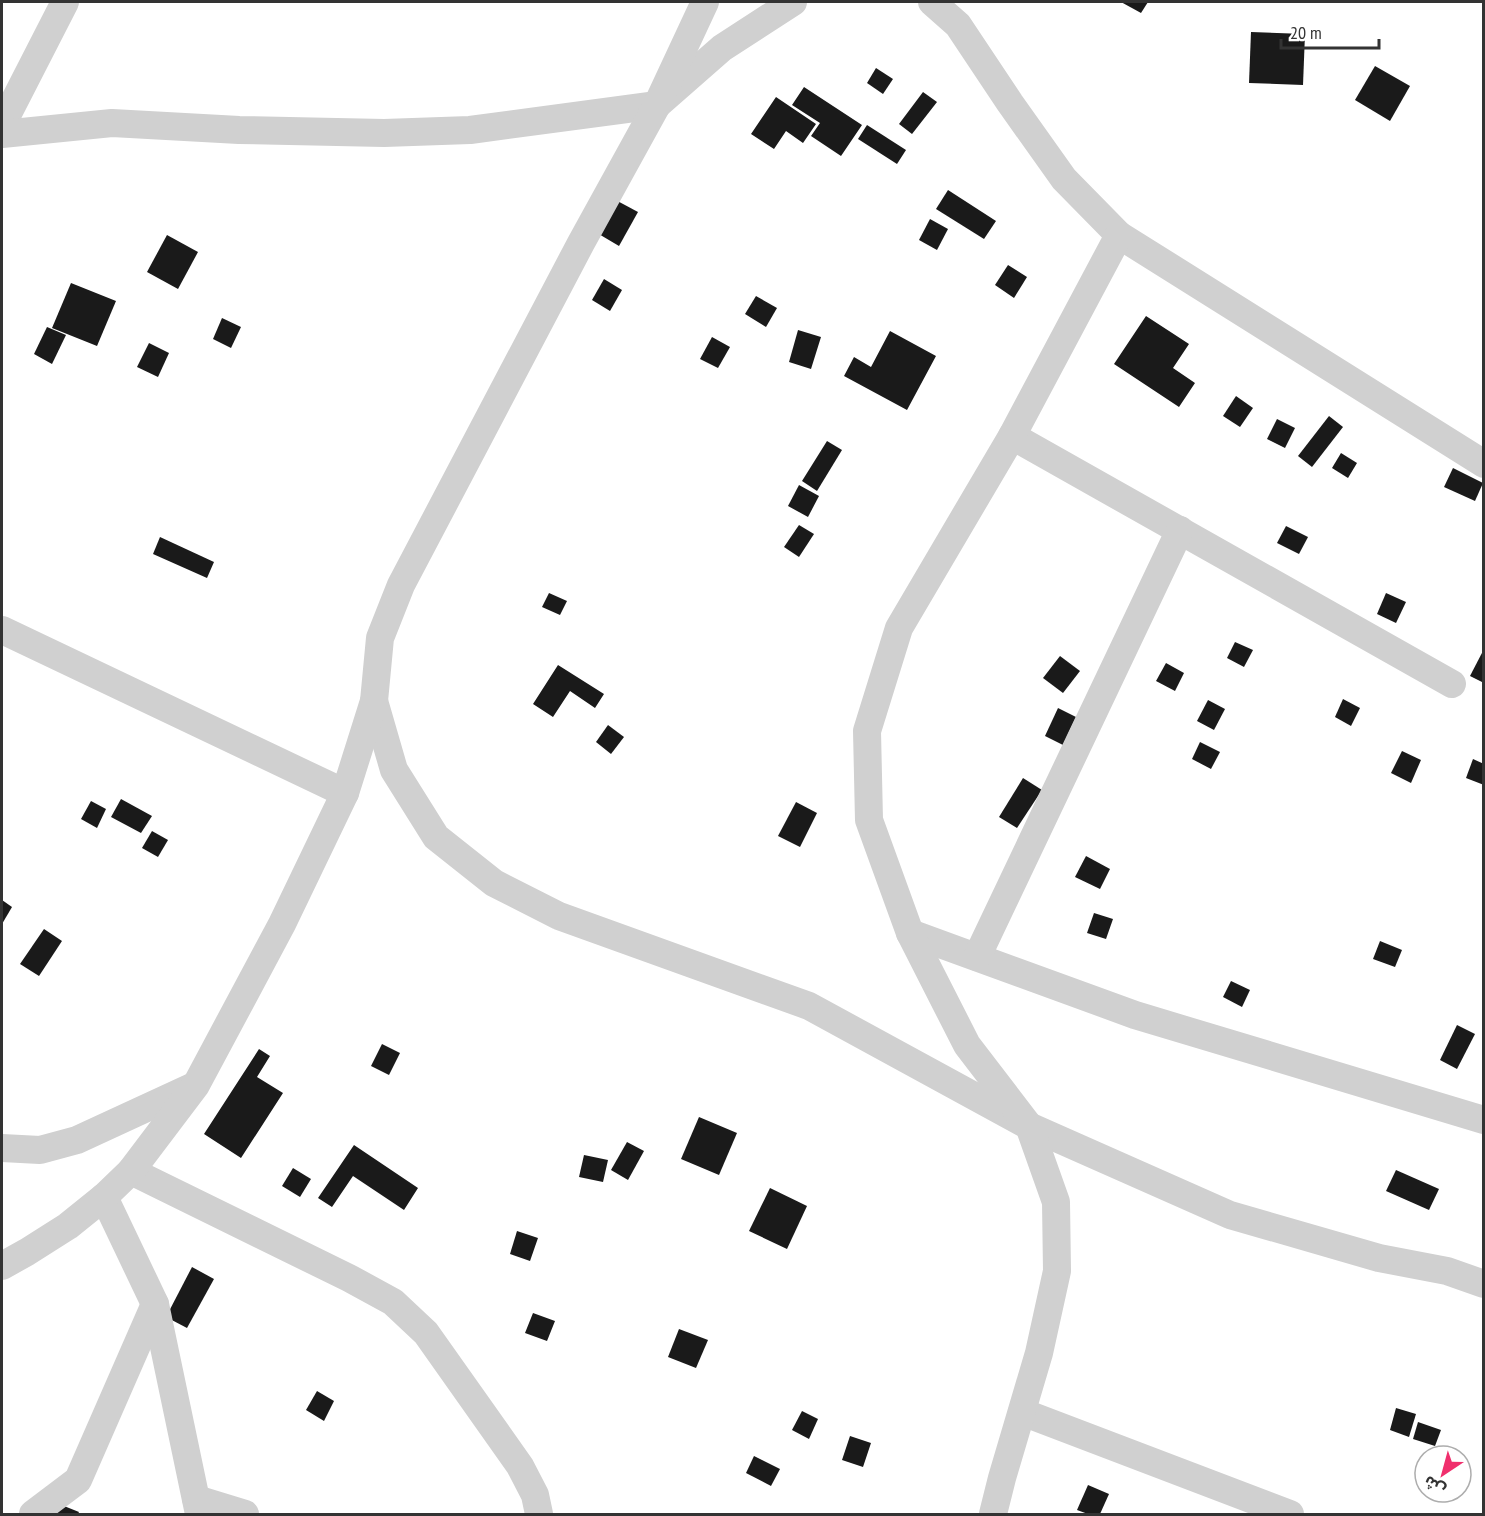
<svg xmlns="http://www.w3.org/2000/svg" width="1485" height="1516" font-family="'PT Sans Narrow','Noto Sans Arabic',sans-serif">
<style>
.building{fill:#1a1a1a}
.lines{fill:none;stroke-linecap:round;stroke-linejoin:round}
.minor{stroke:#d0d0d0;stroke-width:28}
</style>
<rect width="100%" height="100%" fill="#fff"/>
<g class="building">
<polygon points="1121,2 1148,2 1141,13"/>
<polygon points="1251,32 1305,34 1303,85 1249,83"/>
<polygon points="1375,66 1410,86 1390,121 1355,100"/>
<polygon points="876,68 893,79 883,94 867,83"/>
<polygon points="804,87 862,125 841,156 811,136 820,123 792,105"/>
<polygon points="923,92 937,102 912,134 899,124"/>
<polygon points="776,97 816,124 803,143 786,131 774,149 751,134"/>
<polygon points="867,125 906,150 897,164 858,139"/>
<polygon points="948,190 996,221 984,239 936,209"/>
<polygon points="610,197 638,212 619,246 592,230"/>
<polygon points="930,219 948,229 937,250 919,240"/>
<polygon points="167,235 198,252 178,289 147,272"/>
<polygon points="1008,265 1027,277 1014,298 995,285"/>
<polygon points="604,279 622,290 610,311 592,300"/>
<polygon points="71,283 116,301 97,346 52,328"/>
<polygon points="756,296 777,308 766,327 745,314"/>
<polygon points="1146,316 1189,344 1173,368 1195,383 1179,407 1114,364"/>
<polygon points="222,318 241,327 231,348 213,339"/>
<polygon points="47,327 66,335 52,364 34,354"/>
<polygon points="798,330 821,337 811,369 789,362"/>
<polygon points="890,331 936,356 907,410 844,376 854,357 871,367"/>
<polygon points="712,337 730,347 718,368 700,359"/>
<polygon points="149,343 169,353 158,377 137,367"/>
<polygon points="1236,396 1253,408 1240,427 1223,416"/>
<polygon points="1329,416 1343,427 1312,467 1298,456"/>
<polygon points="1277,419 1295,428 1285,448 1267,439"/>
<polygon points="827,441 842,450 817,491 802,481"/>
<polygon points="1341,453 1357,463 1348,478 1332,468"/>
<polygon points="1453,468 1483,483 1475,501 1444,487"/>
<polygon points="799,485 819,496 808,517 788,506"/>
<polygon points="799,525 814,534 799,557 784,547"/>
<polygon points="1286,526 1308,537 1299,554 1277,543"/>
<polygon points="160,537 214,562 207,578 153,554"/>
<polygon points="549,593 567,601 560,615 542,607"/>
<polygon points="1386,593 1406,602 1396,623 1377,614"/>
<polygon points="1235,642 1253,650 1244,667 1227,658"/>
<polygon points="1484,649 1484,683 1470,676"/>
<polygon points="1060,656 1080,671 1063,693 1043,678"/>
<polygon points="1166,663 1184,673 1175,691 1156,681"/>
<polygon points="558,665 604,694 595,708 570,691 553,717 533,704"/>
<polygon points="1343,699 1360,708 1351,726 1335,717"/>
<polygon points="1208,700 1225,709 1214,730 1197,721"/>
<polygon points="1058,708 1076,717 1063,745 1045,736"/>
<polygon points="608,725 624,737 611,754 596,742"/>
<polygon points="1200,742 1220,752 1211,769 1192,759"/>
<polygon points="1402,751 1421,760 1411,783 1391,773"/>
<polygon points="1473,759 1484,764 1484,785 1466,778"/>
<polygon points="1023,778 1042,790 1017,828 999,817"/>
<polygon points="121,799 152,816 141,833 111,817"/>
<polygon points="91,801 106,809 97,828 81,819"/>
<polygon points="796,802 817,813 800,847 778,836"/>
<polygon points="152,831 168,840 158,857 142,848"/>
<polygon points="1086,856 1110,869 1100,889 1075,877"/>
<polygon points="2,900 12,907 2,924"/>
<polygon points="1094,913 1113,919 1106,939 1087,933"/>
<polygon points="44,929 62,941 39,976 20,964"/>
<polygon points="1380,941 1402,950 1395,967 1373,959"/>
<polygon points="1231,981 1250,990 1242,1007 1223,997"/>
<polygon points="1457,1025 1475,1034 1457,1069 1440,1060"/>
<polygon points="382,1044 400,1053 389,1075 371,1066"/>
<polygon points="259,1049 270,1056 257,1077 283,1093 241,1158 204,1134"/>
<polygon points="699,1117 737,1133 719,1175 681,1159"/>
<polygon points="627,1142 644,1151 628,1180 611,1170"/>
<polygon points="354,1145 418,1188 404,1210 353,1176 332,1207 318,1198"/>
<polygon points="584,1155 608,1160 603,1182 579,1177"/>
<polygon points="293,1168 311,1179 300,1197 282,1186"/>
<polygon points="1396,1170 1439,1189 1429,1210 1386,1191"/>
<polygon points="770,1188 807,1206 787,1249 749,1231"/>
<polygon points="517,1231 538,1238 530,1261 510,1254"/>
<polygon points="192,1267 214,1279 187,1328 166,1317"/>
<polygon points="533,1313 555,1321 547,1341 525,1333"/>
<polygon points="679,1329 708,1340 696,1368 668,1357"/>
<polygon points="317,1391 334,1401 324,1421 306,1410"/>
<polygon points="1396,1408 1416,1414 1409,1437 1390,1430"/>
<polygon points="802,1411 818,1419 809,1439 792,1430"/>
<polygon points="1418,1422 1441,1430 1435,1446 1413,1439"/>
<polygon points="850,1436 871,1443 863,1467 842,1460"/>
<polygon points="754,1456 780,1469 771,1486 746,1473"/>
<polygon points="1088,1485 1109,1494 1100,1514 1088,1514 1077,1510"/>
<polygon points="39,1496 79,1512 78,1514 32,1514"/>
</g>
<g class="lines">
<g class="minor">
<polyline points="932,2 958,25 1010,103 1064,179 1119,235 1484,464"/>
<polyline points="2,125 65,2"/>
<polyline points="2,134 112,123 239,130 384,133 470,130 657,105 722,48 793,2"/>
<polyline points="1012,436 1452,684"/>
<polyline points="2,630 345,793"/>
<polyline points="374,701 394,770 436,837 494,883 559,916 809,1006 1029,1126 1230,1215 1379,1258 1447,1271 1484,1284"/>
<polyline points="910,933 1135,1015 1484,1120"/>
<polyline points="977,957 1180,530"/>
<polyline points="2,1148 40,1150 77,1140 194,1086"/>
<polyline points="131,1171 349,1278 393,1302 426,1333 520,1466 535,1495 539,1514"/>
<polyline points="104,1197 155,1304 199,1514"/>
<polyline points="2,1266 27,1252 68,1226 104,1197 131,1171 196,1085 282,924 345,793 374,701 380,638 401,585 581,243 657,105 705,2"/>
<polyline points="1022,1412 1290,1514"/>
<polyline points="196,1499 245,1514"/>
<polyline points="33,1514 78,1480 155,1304"/>
<polyline points="993,1514 1002,1478 1039,1353 1057,1271 1056,1202 1029,1126 967,1045 910,933 869,820 867,731 899,628 1012,436 1119,235"/>
</g>
</g>
<rect width="1485" height="1516" fill="none" stroke="#333333" stroke-width="6"/>
<g transform="translate(1443 1474) rotate(216)"><circle r="28" fill="#ffffff" stroke="#adadad" stroke-width="1.5"/>
<path d="M0-4.5L10 22L0 15L-10 22Z" fill="#f02f6d"/>
<text y="-9" font-size="16" font-weight="bold" text-anchor="middle" fill="#333333">ش</text>
</g>
<path d="M1281 39v9h98v-9" fill="none" stroke="#333333" stroke-width="3"/>
<text x="1290" y="39" font-size="18" fill="#333333" stroke="#ffffff" stroke-width="4.5" paint-order="stroke">20 m</text>
</svg>
